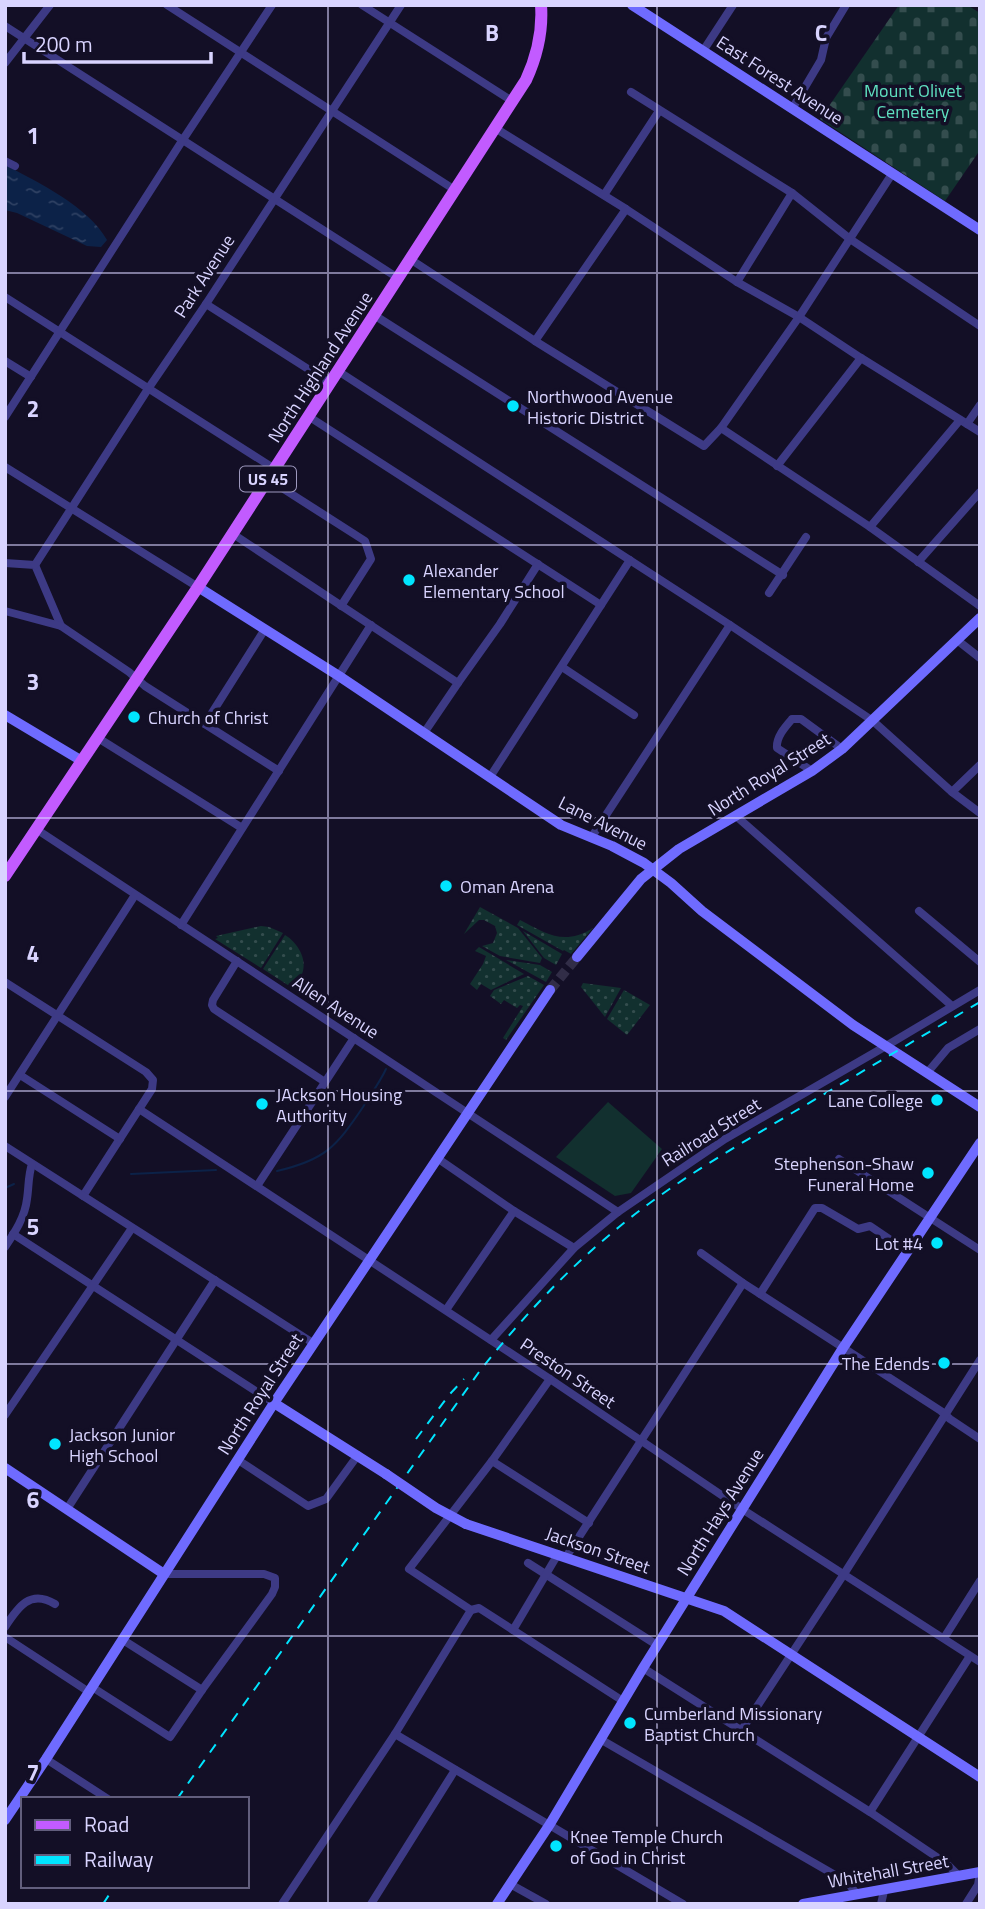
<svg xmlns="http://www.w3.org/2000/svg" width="985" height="1909" font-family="'Titillium Web',sans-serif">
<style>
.grass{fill:url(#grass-dots)}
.cemetery{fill:url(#cemetery-stones)}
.pitch{fill:#12302f}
.water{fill:url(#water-ripples)}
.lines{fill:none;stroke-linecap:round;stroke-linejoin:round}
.stream{stroke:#0c2248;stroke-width:2}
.secondary-tunnel{stroke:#312d47;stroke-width:10;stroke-dasharray:10 5;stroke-linecap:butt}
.street{stroke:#3d3a85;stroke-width:8}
.secondary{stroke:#6f6bff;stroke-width:10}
.primary{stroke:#c25bff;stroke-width:12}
.rail{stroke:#00e5ff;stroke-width:2;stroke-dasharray:10 9;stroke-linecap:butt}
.secondary-bridge{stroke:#6f6bff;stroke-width:10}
.grid{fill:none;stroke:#d9d4ff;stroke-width:2;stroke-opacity:0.55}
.poi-dot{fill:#00e5ff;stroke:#130f26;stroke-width:2.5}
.labels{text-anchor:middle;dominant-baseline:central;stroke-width:7;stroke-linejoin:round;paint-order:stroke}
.shield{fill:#130f26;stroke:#9e99be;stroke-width:2}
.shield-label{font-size:16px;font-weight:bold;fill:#d9d4ff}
.street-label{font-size:18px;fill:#d9d4ff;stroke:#130f26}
.park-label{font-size:18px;fill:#5fe0c0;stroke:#130f26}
.poi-label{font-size:18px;fill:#d9d4ff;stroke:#130f26;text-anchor:start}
.grid-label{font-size:23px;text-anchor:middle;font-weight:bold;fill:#d9d4ff;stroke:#130f26;stroke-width:7;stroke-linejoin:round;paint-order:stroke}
</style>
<defs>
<pattern id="grass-dots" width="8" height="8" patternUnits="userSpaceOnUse" patternTransform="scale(1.75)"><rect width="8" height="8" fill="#12302f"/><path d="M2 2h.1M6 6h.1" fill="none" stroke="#344d4e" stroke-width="1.8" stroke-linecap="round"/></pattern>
<pattern id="cemetery-stones" width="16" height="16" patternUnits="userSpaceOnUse" patternTransform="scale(1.75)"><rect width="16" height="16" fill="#12302f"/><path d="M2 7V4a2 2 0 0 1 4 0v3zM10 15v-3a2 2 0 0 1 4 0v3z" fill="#344d4e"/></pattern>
<pattern id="water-ripples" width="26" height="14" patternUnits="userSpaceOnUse" patternTransform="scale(1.75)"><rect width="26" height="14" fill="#0c2248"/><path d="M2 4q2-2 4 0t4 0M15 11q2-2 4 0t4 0" fill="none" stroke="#2f4163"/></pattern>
</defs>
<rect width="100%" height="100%" fill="#130f26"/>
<g class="grass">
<polygon points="480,907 518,928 542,958 540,963 500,956 482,946 493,943 497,933 495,926 484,920 479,920 464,934"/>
<path d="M520,920C547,934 564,946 593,928L571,954L564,950L563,951L517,925Z"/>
<polygon points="261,926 269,927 283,933 261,968 215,939 218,938 216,936"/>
<polygon points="523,931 562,954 556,965 544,958"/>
<path d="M285,935C297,942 308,959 302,974C300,979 296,984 294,989L263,969Z"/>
<polygon points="479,947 524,974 491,990 481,984 477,990 470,984 483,964 486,956 475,951"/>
<polygon points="506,960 540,965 552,972 546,982"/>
<polygon points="528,976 544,985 506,1040 503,1038 523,1006 520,1005 517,1008 504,1000 501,1004 490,996 494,990"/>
<polygon points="583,983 621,988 605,1017 581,987"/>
<polygon points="624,990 650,1005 627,1035 607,1019"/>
</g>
<polygon class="cemetery" points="899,5 967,5 980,13 980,150 945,201 820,119"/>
<polygon class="pitch" points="608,1102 662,1149 631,1193 615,1196 556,1157"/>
<path class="water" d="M5,165C38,182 89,207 107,240L101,247L87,246L17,213L5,210Z"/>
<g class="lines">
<g class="stream">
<path d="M277,1171C325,1160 336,1147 363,1107C371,1094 380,1082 386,1069"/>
<polyline points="131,1174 216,1170"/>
<polyline points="5,1188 14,1184"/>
</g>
<polyline class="secondary-tunnel" points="550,990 577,957"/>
<g class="street">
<polyline points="167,5 455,190"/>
<polyline points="362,5 512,101"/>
<polyline points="5,26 398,278"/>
<polyline points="703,51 733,5"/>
<polyline points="5,63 50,5"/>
<polyline points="631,92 792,193 850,239 980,326"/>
<polyline points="792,109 821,60 826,38 846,5"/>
<polyline points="495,128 626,209 737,282 799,317 861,358 980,432"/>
<polyline points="5,161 15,166"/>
<polyline points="604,195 659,111"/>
<polyline points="410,259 535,341 704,446 721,428 799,317 892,174"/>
<polyline points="737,282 792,193"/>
<polyline points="5,297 275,469"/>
<polyline points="206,304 330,383"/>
<polyline points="374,315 783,575"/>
<polyline points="535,341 626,209"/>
<polyline points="5,361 31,377"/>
<polyline points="338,371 730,625 873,721 952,792 980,813"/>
<polyline points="308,416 601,605"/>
<polyline points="5,417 182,141 272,5"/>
<polyline points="967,424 980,405"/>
<polyline points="721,428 870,527 980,606"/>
<polyline points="777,466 861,358"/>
<polyline points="5,467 198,587"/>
<polyline points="268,479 365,541 371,559 341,606"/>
<polyline points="870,527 960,420"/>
<polyline points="233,534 458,683 424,733"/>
<polyline points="918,562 980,492"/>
<polyline points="5,563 35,565 61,626 129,672 145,686 279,771"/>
<polyline points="35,565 148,389 206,304 401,5"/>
<polyline points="769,593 806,537"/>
<polyline points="5,611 61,626"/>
<polyline points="957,640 980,658"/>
<polyline points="562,667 634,715"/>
<polyline points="458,683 500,624 538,564"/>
<polyline points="205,724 265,629"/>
<polyline points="98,738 242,828"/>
<path d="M812,771L777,748C776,737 785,727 792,719H801L842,749"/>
<polyline points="490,777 630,560"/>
<polyline points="952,792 980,765"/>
<polyline points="736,816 952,1006"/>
<polyline points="36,829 618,1212"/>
<polyline points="591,838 730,625"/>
<polyline points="919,911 980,962"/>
<polyline points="181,925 371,625"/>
<polyline points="237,961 213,1000 212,1005 214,1009 325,1082"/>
<polyline points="5,982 146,1072 153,1080 152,1089 83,1196"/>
<polyline points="927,1073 948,1048 980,1029"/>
<polyline points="20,1075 120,1139"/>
<polyline points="5,1097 135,895"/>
<polyline points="139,1109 550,1379 742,1509 980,1662"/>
<polyline points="5,1146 313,1343"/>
<polyline points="437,1158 514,1211 574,1248"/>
<polyline points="839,1159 980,1250"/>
<polyline points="257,1186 354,1038"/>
<polyline points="13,1234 274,1403"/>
<path d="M5,1247C15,1232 25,1217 27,1199C29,1186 28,1176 32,1164"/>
<polyline points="701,1253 743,1283 941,1411 950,1419 980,1439"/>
<polyline points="760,1294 815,1208 822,1208 858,1229 870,1226 907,1251"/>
<polyline points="446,1310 514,1211"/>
<polyline points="491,1340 574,1248 618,1212 725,1139 886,1046 980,990"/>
<polyline points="550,1379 492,1461 409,1569 471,1610 479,1608 623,1701"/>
<polyline points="5,1415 132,1228"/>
<polyline points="238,1460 308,1506 326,1499 358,1455"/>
<polyline points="492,1461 589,1523"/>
<polyline points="67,1509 215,1280"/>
<polyline points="566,1557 743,1283"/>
<polyline points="528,1563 657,1645"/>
<path d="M5,1627C18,1607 30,1589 55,1604"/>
<polyline points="513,1630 558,1554"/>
<polyline points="5,1637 89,1692"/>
<polyline points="944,1638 980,1581"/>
<polyline points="123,1640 202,1690"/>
<polyline points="643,1668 870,1812 947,1864 959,1876"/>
<polyline points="92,1687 170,1737 202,1690 272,1594 275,1587 275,1578 264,1574 164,1574"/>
<polyline points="741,1731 844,1574 980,1360"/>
<polyline points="395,1734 683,1904"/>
<polyline points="600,1739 847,1882 857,1894"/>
<polyline points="46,1759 108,1799"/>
<polyline points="870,1812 970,1656"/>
<polyline points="510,1884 546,1904"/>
<polyline points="282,1904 395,1734 471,1610"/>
<polyline points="371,1904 455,1770"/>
<polyline points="881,1904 884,1891"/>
<polyline points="966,1904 978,1885 980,1872"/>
</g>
<g class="secondary">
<polyline points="632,5 980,230"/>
<polyline points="198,587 339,676 561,825 612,846 644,863 671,883 702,911 853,1025 980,1107"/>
<polyline points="5,715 82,761"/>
<polyline points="577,957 641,879 679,849 812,771 842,749 980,618"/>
<polyline points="274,1403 386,1474"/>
<polyline points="5,1468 164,1574"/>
<polyline points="466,1524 724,1611 980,1777"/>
<polyline points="5,1820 46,1759 274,1403 550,990"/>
<polyline points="497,1904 550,1824 643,1668 843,1348 980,1143"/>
<polyline points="803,1904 980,1872"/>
</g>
<path class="primary" d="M5,876L198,587L526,80C537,56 543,32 541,5"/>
<g class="rail">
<polyline points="416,1439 449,1395 464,1379"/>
<path d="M177,1799L479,1372C521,1319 566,1270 619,1227C672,1183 732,1149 792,1113C855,1076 917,1039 980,1002"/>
<polyline points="103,1904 115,1886"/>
</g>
<polyline class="secondary-bridge" points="386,1474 436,1508 466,1524"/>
</g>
<path class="grid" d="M328,5V1904M657,5V1904M5,273H980M5,545H980M5,818H980M5,1091H980M5,1364H980M5,1636H980"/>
<g class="poi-dot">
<circle cx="513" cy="406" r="7"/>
<circle cx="409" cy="580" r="7"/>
<circle cx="134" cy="717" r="7"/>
<circle cx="446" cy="886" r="7"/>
<circle cx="937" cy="1100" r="7"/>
<circle cx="262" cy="1104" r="7"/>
<circle cx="928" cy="1173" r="7"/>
<circle cx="937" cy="1243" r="7"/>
<circle cx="944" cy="1363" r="7"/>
<circle cx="55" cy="1444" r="7"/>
<circle cx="630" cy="1723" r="7"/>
<circle cx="556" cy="1846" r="7"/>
</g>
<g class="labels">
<rect class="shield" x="240" y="466.5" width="56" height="25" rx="5"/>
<g class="shield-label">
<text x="268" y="479">US 45</text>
</g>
<g class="street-label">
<text transform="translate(780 80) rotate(33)">East Forest Avenue</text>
<text transform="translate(204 276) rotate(-57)">Park Avenue</text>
<text transform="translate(320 367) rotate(-57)">North Highland Avenue</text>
<text transform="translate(769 774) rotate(-32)">North Royal Street</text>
<text transform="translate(603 823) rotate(27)">Lane Avenue</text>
<text transform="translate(336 1007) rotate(33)">Allen Avenue</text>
<text transform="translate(711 1132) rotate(-32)">Railroad Street</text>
<text transform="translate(568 1373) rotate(34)">Preston Street</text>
<text transform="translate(260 1394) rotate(-57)">North Royal Street</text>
<text transform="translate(720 1512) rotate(-58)">North Hays Avenue</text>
<text transform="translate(598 1550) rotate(19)">Jackson Street</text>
<text transform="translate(888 1871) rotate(-10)">Whitehall Street</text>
</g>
<g class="park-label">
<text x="913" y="90">Mount Olivet<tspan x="913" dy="21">Cemetery</tspan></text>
</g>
<g class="poi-label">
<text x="527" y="396">Northwood Avenue<tspan x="527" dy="21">Historic District</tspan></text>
<text x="423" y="570">Alexander<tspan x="423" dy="21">Elementary School</tspan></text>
<text x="148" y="717">Church of Christ</text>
<text x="460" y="886">Oman Arena</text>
<text x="276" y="1094">JAckson Housing<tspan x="276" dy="21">Authority</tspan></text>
<text x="923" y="1100" text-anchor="end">Lane College</text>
<text x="914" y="1163" text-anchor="end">Stephenson-Shaw<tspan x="914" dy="21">Funeral Home</tspan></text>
<text x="923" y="1243" text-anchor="end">Lot #4</text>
<text x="930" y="1363" text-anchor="end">The Edends</text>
<text x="69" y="1434">Jackson Junior<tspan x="69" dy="21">High School</tspan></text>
<text x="644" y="1713">Cumberland Missionary<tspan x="644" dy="21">Baptist Church</tspan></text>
<text x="570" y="1836">Knee Temple Church<tspan x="570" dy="21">of God in Christ</tspan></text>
</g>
</g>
<g class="grid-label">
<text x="492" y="41">B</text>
<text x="821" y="41">C</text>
<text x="33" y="144">1</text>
<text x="33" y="417">2</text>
<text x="33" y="690">3</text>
<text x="33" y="962">4</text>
<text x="33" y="1235">5</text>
<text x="33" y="1508">6</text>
<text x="33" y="1781">7</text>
</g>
<rect width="985" height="1909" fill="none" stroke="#d9d4ff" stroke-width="14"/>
<rect x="21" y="1797" width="228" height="91" fill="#130f26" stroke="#625e7d" stroke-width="2"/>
<rect x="35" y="1820" width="35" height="10" fill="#c25bff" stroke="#625e7d" stroke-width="2"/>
<text x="84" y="1832" font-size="21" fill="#d9d4ff">Road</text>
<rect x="35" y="1855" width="35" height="10" fill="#00e5ff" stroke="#625e7d" stroke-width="2"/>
<text x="84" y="1867" font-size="21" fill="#d9d4ff">Railway</text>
<path d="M24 52v10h187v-10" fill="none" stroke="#d9d4ff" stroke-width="3.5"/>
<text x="35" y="52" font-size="21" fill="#d9d4ff" stroke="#130f26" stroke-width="5" paint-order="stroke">200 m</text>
</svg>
